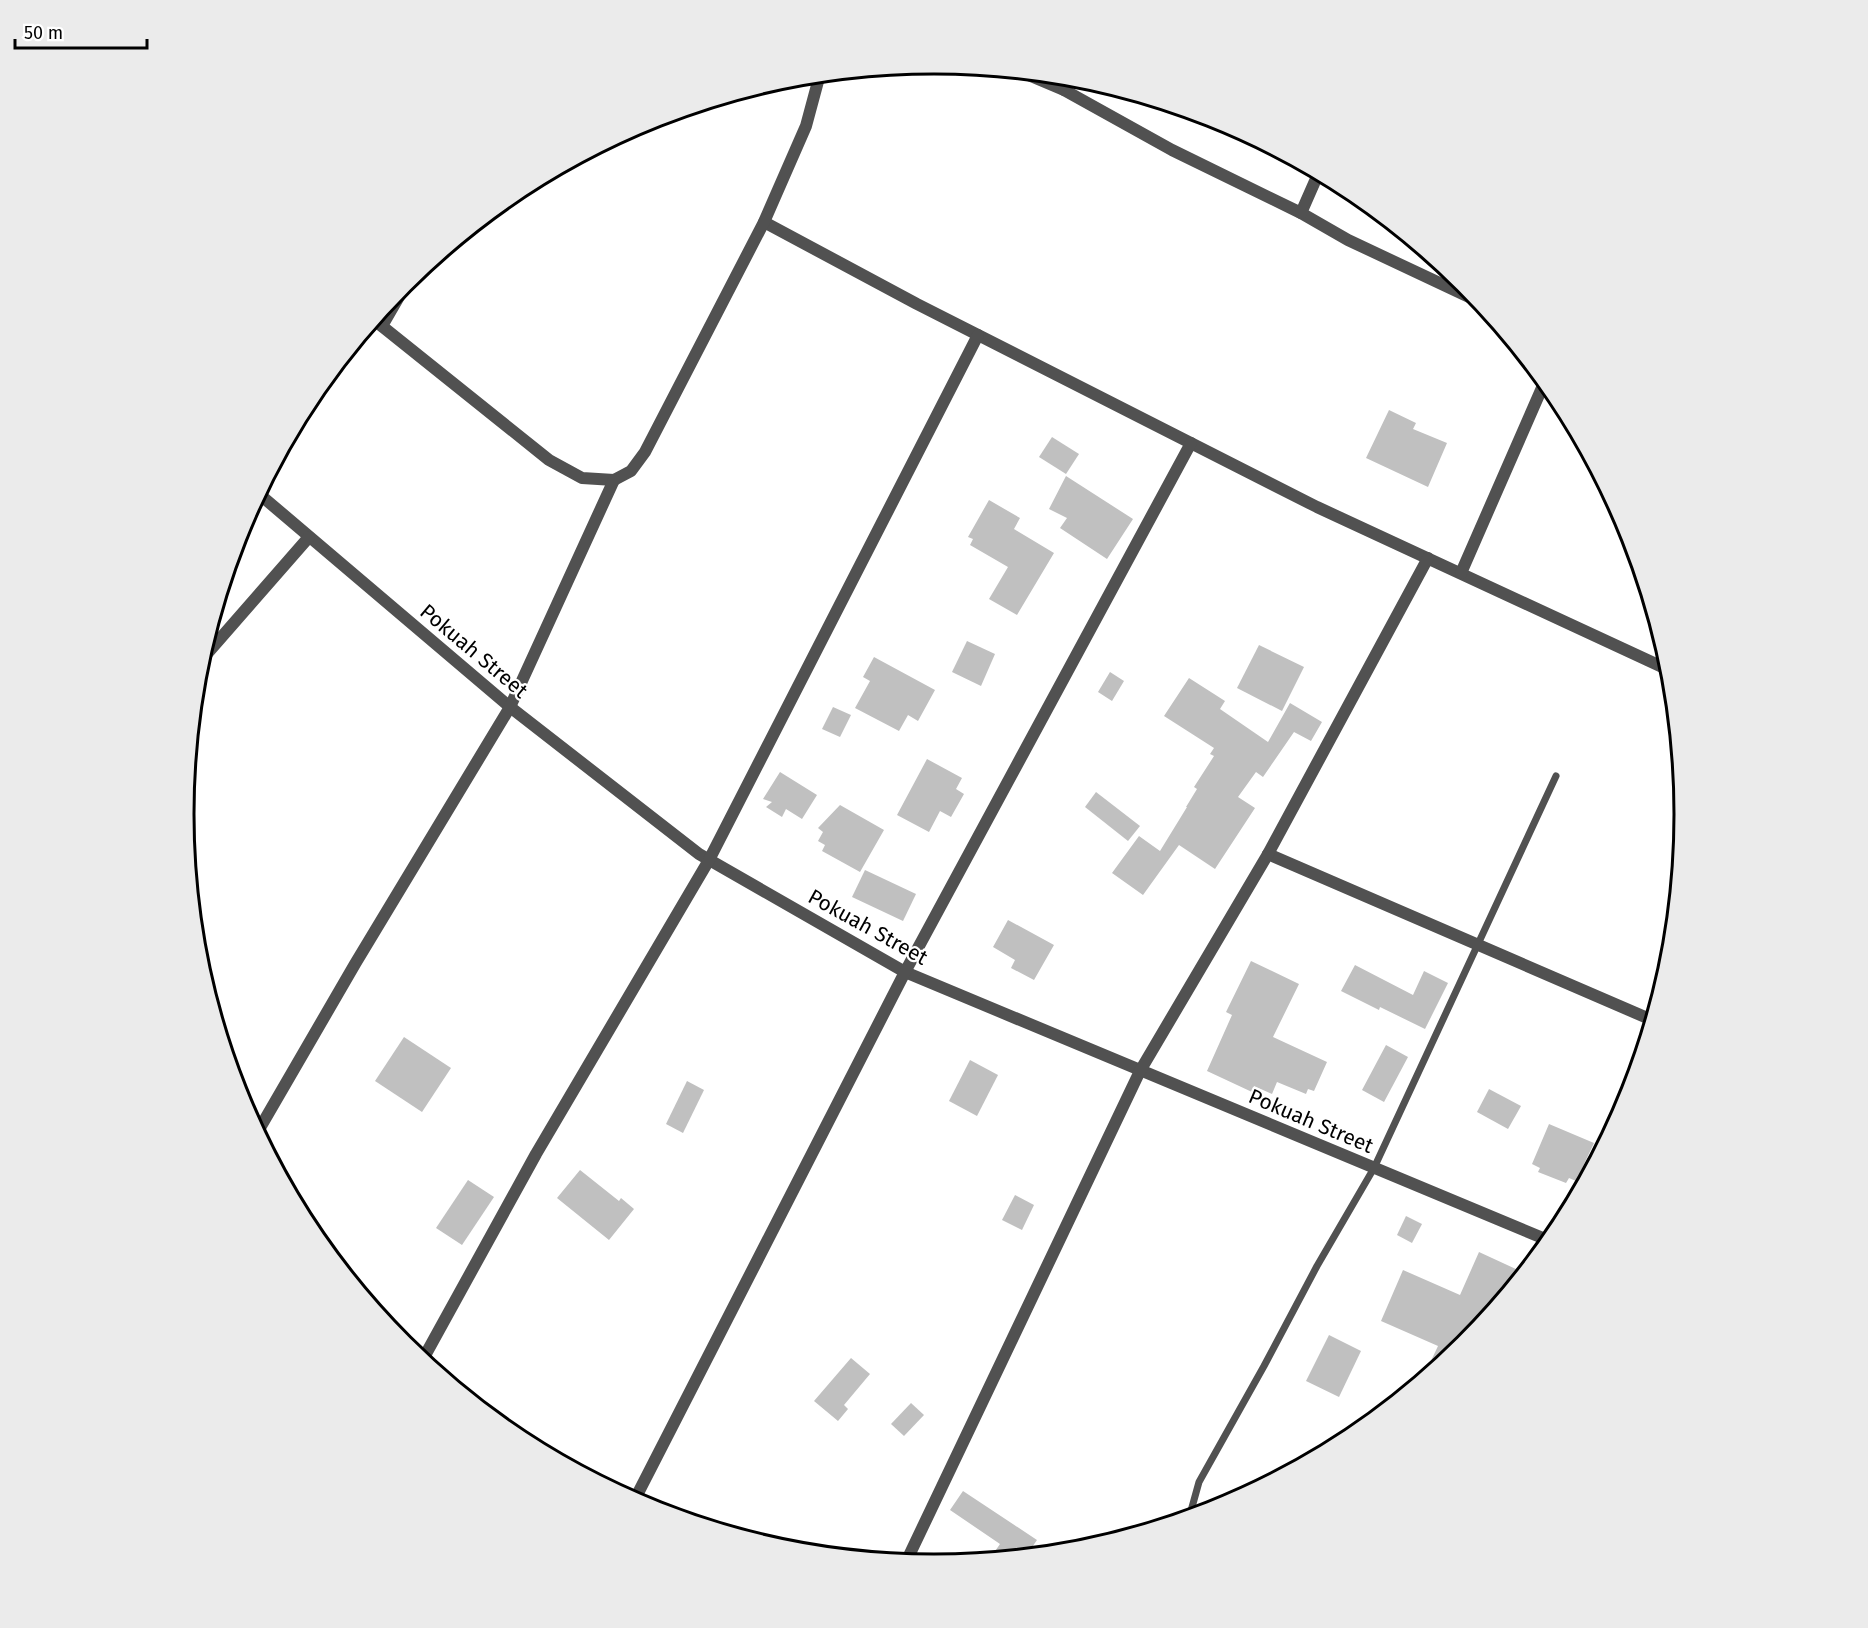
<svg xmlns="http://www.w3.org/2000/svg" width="1868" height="1628" font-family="'Fira Sans',sans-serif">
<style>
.building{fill:#c0c0c0}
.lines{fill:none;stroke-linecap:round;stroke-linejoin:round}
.lane{stroke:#515151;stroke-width:7}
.street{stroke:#515151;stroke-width:12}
.labels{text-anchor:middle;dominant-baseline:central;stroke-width:4.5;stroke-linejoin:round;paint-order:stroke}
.street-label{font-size:21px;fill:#000;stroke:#fff}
.rim{fill:none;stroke:#000;stroke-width:3}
</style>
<rect width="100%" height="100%" fill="#fff"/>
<g class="building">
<polygon points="1389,410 1416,423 1413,429 1447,443 1428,487 1366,458"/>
<polygon points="1052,437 1079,454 1066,474 1039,457"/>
<polygon points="1066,476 1133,519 1107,559 1060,528 1067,518 1049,509"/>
<polygon points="989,500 1020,518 1014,529 1054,553 1017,615 989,599 1008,567 970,545 973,539 968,537"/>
<polygon points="967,641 995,654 981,686 952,672"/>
<polygon points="1259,645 1304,667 1282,711 1237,688"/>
<polygon points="874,657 935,690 918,721 908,715 899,731 855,708 870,681 863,677"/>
<polygon points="1110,672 1124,681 1112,701 1098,692"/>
<polygon points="1189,678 1225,701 1220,709 1268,742 1290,703 1322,722 1311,741 1294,732 1263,777 1256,772 1238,797 1255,808 1215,869 1179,845 1143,895 1112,873 1139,836 1160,851 1187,807 1186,807 1197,789 1194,787 1214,756 1210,754 1214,748 1164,716"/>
<polygon points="833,707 851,715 840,737 822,729"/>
<polygon points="927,759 962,778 956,789 964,794 951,817 940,811 929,832 897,815"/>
<polygon points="780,772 817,795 802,819 786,809 782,817 766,807 772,802 763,799"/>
<polygon points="1096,792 1140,826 1128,841 1085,807"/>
<polygon points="840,805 884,830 860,872 822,851 825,845 818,841 823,832 818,828"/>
<polygon points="865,870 916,894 903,921 852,897"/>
<polygon points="1008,920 1054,945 1034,980 1011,968 1015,960 993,947"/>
<polygon points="1251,961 1299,984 1273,1037 1327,1062 1314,1091 1308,1089 1306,1094 1277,1082 1272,1094 1254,1086 1252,1092 1207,1071 1232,1015 1226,1012"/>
<polygon points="1355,965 1413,995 1424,971 1448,983 1425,1029 1380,1007 1379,1010 1341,991"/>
<polygon points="404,1037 451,1068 422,1112 375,1081"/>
<polygon points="1386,1045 1408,1057 1384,1102 1362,1090"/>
<polygon points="970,1060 998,1075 977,1116 949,1101"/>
<polygon points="687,1081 704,1090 683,1133 666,1124"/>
<polygon points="1489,1089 1521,1106 1508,1129 1477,1112"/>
<polygon points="1549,1124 1594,1143 1576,1181 1569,1178 1566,1183 1538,1172 1540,1168 1532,1164"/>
<polygon points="580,1170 619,1201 621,1198 634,1209 609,1240 557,1198"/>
<polygon points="468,1180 494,1197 462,1245 436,1228"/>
<polygon points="1015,1195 1034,1205 1022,1230 1002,1220"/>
<polygon points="1406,1216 1422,1224 1412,1243 1397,1235"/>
<polygon points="1479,1252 1518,1270 1518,1280 1481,1326 1474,1323 1464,1346 1422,1380 1438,1346 1381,1321 1403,1270 1460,1295"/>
<polygon points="1329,1335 1361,1351 1339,1397 1306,1381"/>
<polygon points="851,1358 870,1374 844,1405 848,1409 838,1421 814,1401"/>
<polygon points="911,1403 924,1415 904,1436 891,1424"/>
<polygon points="963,1491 1037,1540 1026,1556 989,1560 1000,1544 950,1510"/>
</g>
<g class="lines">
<polyline class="lane" points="1189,1518 1199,1482 1264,1366 1317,1266 1374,1168 1556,776"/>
<g class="street">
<polyline points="1019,71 1064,90 1172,150 1301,213 1348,240 1482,303"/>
<polyline points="1064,90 1070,76"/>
<polyline points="1301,213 1319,172"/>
<polyline points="764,222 917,304 1317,507 1671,671"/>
<polyline points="373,319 549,460 582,478 614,480 631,471 645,452 764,222 806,126 820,74"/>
<polyline points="382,326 411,276"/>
<polyline points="258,493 510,707 699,854 905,972 1550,1241"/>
<polyline points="1461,573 1545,381"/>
<polyline points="198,664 309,537"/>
<polyline points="1268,854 1652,1020"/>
<polyline points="257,1133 355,964 510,707 614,480"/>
<polyline points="422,1361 536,1154 709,860 978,335"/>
<polyline points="634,1501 905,972 1191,443"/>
<polyline points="906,1562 1140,1071 1268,854 1428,558"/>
</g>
</g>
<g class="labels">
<g class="street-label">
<text transform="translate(474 651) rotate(40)">Pokuah Street</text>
<text transform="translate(868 927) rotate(29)">Pokuah Street</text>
<text transform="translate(1311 1121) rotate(23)">Pokuah Street</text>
</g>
</g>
<path d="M0 0H1868V1628H0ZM194 814a740 740 0 1 1 1480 0a740 740 0 1 1-1480 0Z" fill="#ebebeb" fill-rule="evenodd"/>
<path class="rim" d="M194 814a740 740 0 1 1 1480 0a740 740 0 1 1-1480 0Z"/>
<path d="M15 39v9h132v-9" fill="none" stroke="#000000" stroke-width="3"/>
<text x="24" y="39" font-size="18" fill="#000000" stroke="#ffffff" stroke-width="4.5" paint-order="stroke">50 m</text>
</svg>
